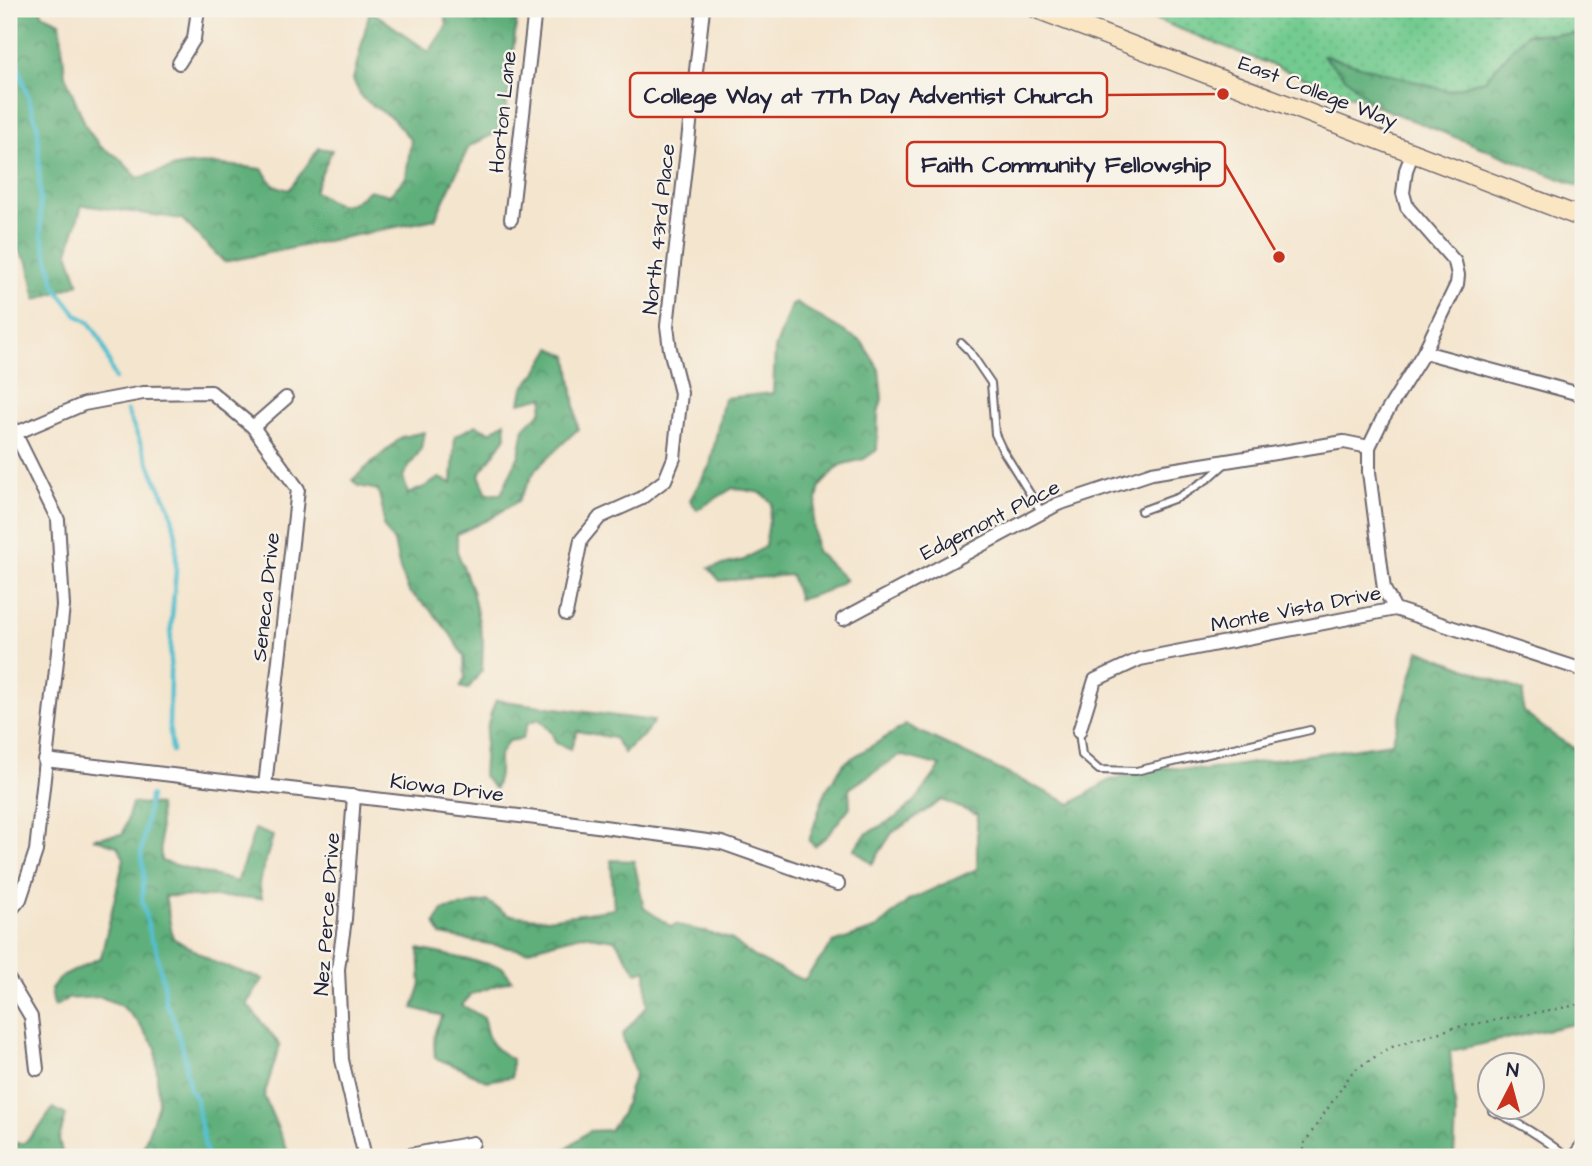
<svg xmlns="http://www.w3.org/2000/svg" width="1592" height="1166" font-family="'Architects Daughter',sans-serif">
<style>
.green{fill:url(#green-dots);stroke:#4a7666;stroke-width:2}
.forest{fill:url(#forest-crowns);stroke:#40685a;stroke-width:2}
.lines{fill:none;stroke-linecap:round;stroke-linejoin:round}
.stream{stroke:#53bfcf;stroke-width:4.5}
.lane-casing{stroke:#6c666e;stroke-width:10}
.street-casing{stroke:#6c666e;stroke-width:16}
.secondary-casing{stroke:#6c666e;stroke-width:21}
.path{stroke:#6c666e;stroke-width:2.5;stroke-dasharray:2 5;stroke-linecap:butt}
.lane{stroke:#fff;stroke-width:6}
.street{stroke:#fff;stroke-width:12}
.secondary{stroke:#fbe6c4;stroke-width:18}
.labels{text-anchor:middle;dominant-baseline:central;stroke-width:5;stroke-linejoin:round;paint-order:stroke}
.street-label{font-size:21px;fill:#22223b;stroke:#f7f3e8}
.leader{fill:none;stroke:#c8321e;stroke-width:2.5}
.callout-dot{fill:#c8321e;stroke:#f7f3e8;stroke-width:2.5}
.callout{fill:#f7f3e8;stroke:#c8321e;stroke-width:2.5}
.callout-label{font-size:23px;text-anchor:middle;font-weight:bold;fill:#22223b}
</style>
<defs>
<pattern id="green-dots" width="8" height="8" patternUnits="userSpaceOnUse" patternTransform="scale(1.75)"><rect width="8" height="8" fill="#73cb90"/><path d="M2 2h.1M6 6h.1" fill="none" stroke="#63ae7d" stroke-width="1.8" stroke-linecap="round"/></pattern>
<pattern id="forest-crowns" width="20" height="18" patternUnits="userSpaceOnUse" patternTransform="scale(1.75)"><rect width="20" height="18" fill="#5eaf7a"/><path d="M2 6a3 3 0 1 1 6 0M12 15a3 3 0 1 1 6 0" fill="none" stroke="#4d8e65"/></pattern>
</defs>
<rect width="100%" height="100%" fill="#f7f3e8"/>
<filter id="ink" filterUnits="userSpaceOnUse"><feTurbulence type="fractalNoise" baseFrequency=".0143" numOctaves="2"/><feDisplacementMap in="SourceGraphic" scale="14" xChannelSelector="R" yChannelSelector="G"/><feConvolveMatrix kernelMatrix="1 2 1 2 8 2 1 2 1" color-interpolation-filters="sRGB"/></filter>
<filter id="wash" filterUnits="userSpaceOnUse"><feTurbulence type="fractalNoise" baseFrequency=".00686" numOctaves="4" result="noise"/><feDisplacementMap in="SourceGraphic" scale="28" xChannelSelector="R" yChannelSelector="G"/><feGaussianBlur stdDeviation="1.57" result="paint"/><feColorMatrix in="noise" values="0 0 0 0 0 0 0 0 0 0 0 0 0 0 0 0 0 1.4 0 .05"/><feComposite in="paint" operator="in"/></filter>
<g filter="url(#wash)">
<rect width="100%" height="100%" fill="#f4e5ce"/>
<polygon class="green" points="1129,9 1583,9 1583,187"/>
<g class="forest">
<path d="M9,9H41L42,14L60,22L65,75L87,129L101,147L118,157L138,178C151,175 163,170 176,167C203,161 235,166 262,169L273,185L289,190L319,148L332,150L314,191C340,208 346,211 369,190L390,195L406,177L411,140L393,119L362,98L353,80L370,10L429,52L447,25L443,9H518L504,129L469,146L435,219L224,262L182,219L82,205L68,252L79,284L36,300L28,262L9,239Z"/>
<polygon points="1526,34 1583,34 1583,188 1374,105 1322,55 1448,91 1485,80"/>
<polygon points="796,303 862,342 879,369 882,399 878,413 877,450 864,459 840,465 820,486 813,519 816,551 846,580 826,591 799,600 791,575 720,581 709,568 744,560 765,546 772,503 761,493 733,488 697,510 690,500 710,465 724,398 773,393 775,349 791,305"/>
<polygon points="551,348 568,356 578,429 536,469 518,501 489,519 457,534 457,551 472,590 483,641 482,670 468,689 460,687 465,678 464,656 451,635 431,610 409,592 400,570 394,542 383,526 383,511 378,490 359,486 352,480 402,437 424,432 421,449 403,476 408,494 424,487 439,478 452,483 455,436 476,425 490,432 505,422 506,437 479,475 487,494 501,494 519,455 524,428 541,412 544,397 520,403 523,388 536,373"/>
<polygon points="1419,650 1523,691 1523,712 1556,737 1583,753 1583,1022 1450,1051 1456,1116 1454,1157 555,1157 589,1131 610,1130 622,1113 635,1073 622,1035 647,1006 646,970 637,973 615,940 582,935 554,942 526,951 441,935 435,923 443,910 487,901 508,915 547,919 614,909 611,860 634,861 644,908 672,927 675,924 731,939 754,957 784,972 804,980 833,943 877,928 909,900 977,869 977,815 942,800 892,833 872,864 854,849 866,834 895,818 915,801 941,766 900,755 849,789 850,807 827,836 815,846 809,841 825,792 844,763 906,725 1071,804 1108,781 1155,767 1205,770 1392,743"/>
<path d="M496,700L654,721L643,736L631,745L624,753L614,738L577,731L571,749L556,743L551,732L539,719L528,723L522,739L508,741L499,756V775L495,789L483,776C485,747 484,727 496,700Z"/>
<polygon points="132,803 159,805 161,861 237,882 255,829 273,836 259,883 262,898 165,896 173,938 216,963 263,979 247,1004 280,1045 264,1096 290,1157 140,1157 158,1104 156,1048 137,1021 122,1006 101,997 67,999 54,1007 51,989 58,979 101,957 124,858 117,846 93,838 123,834"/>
<path d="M419,949L502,967L512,980L472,994L462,1005L484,1018C487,1042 491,1047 512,1059V1077L486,1081L463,1069L435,1058C434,1041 432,1030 443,1016L413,1008L421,984Z"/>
<polygon points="53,1108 66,1115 59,1139 63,1157 9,1157 9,1142 23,1144 40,1127"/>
</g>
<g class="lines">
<g class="stream">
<polyline points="9,14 13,50 38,128 41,233 56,288 77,315 89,322 101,340 115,379"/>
<polyline points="127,411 156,480 170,508 176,535 176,570 171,628 169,723 172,751"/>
<polyline points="150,796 141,854 144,872 142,900 151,939 155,944 165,991 165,1003 172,1014 186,1061 186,1073 189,1082 189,1088 196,1099 207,1157"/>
</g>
</g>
</g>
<g filter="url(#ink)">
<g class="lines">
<g class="lane-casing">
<g id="lane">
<polyline points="799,10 800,9"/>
<polyline points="961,343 970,352 991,383 995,434 1002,449 1042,513"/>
<polyline points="1141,511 1179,497 1209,478 1226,463"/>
<polyline points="1079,732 1082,755 1099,770 1136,771 1310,730"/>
<path d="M1492,1111C1520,1123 1544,1138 1567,1157"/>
</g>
</g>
<g class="street-casing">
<g id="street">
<polyline points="179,63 194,39 198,9"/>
<polyline points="511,219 535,9"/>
<polyline points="1424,352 1583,395"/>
<polyline points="9,421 58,520 63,606 36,851 20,899 9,912"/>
<polyline points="253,427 286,398"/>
<polyline points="9,436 84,404 143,393 211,392 253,427 298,489 265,786"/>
<polyline points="1395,609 1384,589 1369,472 1369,447 1383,418 1424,352 1457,284 1458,275 1455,262 1407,207 1403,193 1406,170 1413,152"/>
<polyline points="566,614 581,540 600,517 640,499 665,480 674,458 681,393 670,349 667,326 703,9"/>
<polyline points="843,619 1058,504 1152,473 1344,442 1369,447"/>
<polyline points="1079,732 1095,680 1140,659 1395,609 1583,670"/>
<polyline points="45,760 545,819 722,843 838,884"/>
<polyline points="354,796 345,919 338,969 342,1060 365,1157"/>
<polyline points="9,980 31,1017 37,1069"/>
<polyline points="399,1157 473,1143"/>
<polyline points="1574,1157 1583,1145"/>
</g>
</g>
<g class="secondary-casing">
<polyline id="secondary" points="1037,9 1583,218"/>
</g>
<polyline class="path" points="1305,1157 1303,1145 1353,1071 1389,1048 1453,1028 1583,1004"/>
<use href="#lane" class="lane"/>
<use href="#street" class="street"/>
<use href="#secondary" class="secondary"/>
</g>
</g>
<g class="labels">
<g class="street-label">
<text transform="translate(1318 92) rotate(21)">East College Way</text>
<text transform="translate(503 112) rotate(-84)">Horton Lane</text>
<text transform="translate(659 229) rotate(-84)">North 43rd Place</text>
<text transform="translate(990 520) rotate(-27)">Edgemont Place</text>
<text transform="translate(266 597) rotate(-84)">Seneca Drive</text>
<text transform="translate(1296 609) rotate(-11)">Monte Vista Drive</text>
<text transform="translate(447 788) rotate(7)">Kiowa Drive</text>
<text transform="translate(327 914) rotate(-86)">Nez Perce Drive</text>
</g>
</g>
<path class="leader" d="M1223 94L1107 95M1279 257L1225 164"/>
<g class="callout-dot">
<circle cx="1223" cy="94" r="7"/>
<circle cx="1279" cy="257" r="7"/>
</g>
<g class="callout">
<rect x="630" y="73" width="477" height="44" rx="7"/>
<rect x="907" y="142" width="318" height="44" rx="7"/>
</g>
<g class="callout-label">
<text x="868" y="103">College Way at 7Th Day Adventist Church</text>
<text x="1066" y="172">Faith Community Fellowship</text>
</g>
<rect width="1592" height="1166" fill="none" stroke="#f7f3e8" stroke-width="35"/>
<g transform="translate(1511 1086) rotate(6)"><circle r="33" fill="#f7f3e8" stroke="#a29fa3" stroke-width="2"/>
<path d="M0-5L12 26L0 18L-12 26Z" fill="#c8321e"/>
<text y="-10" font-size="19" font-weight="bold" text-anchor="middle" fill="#22223b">N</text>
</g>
</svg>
